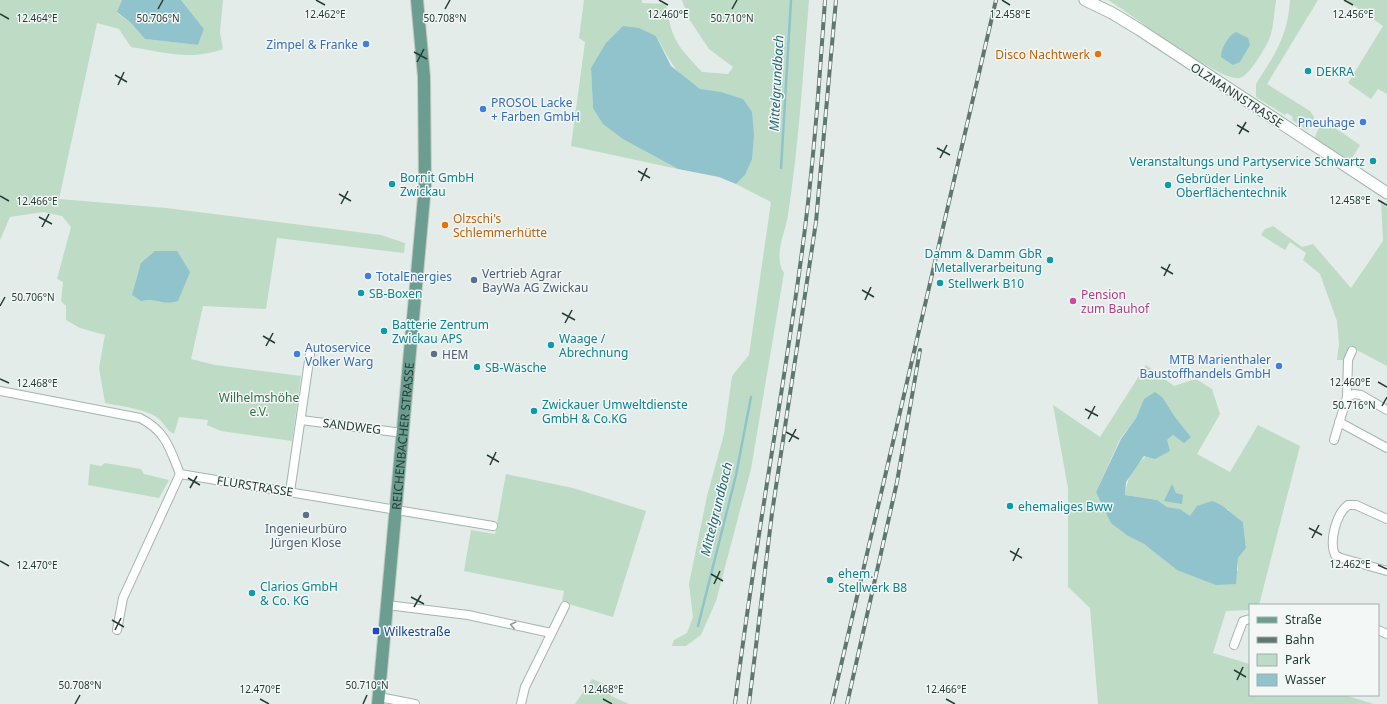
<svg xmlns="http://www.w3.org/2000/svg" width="1387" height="704" font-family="'Noto Sans',sans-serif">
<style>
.green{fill:#bedbc6;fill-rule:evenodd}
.water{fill:#90c3cc}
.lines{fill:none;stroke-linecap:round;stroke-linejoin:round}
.stream{stroke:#90c3cc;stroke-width:2.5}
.minor-casing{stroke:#a6b4af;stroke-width:10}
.secondary-casing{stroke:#a2b6af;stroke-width:13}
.primary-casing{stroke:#c2c8c6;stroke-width:14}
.minor{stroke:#fff;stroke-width:8}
.secondary{stroke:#fff;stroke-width:11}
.primary{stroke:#6b9d90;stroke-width:12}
.rail-casing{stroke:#5f7770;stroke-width:4}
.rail{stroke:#f3f8f6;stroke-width:2.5;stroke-dasharray:8;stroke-linecap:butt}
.oneway{stroke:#929e9a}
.ticks{fill:none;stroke:#243c35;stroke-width:1.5}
.shop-dot{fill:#3f7fe0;stroke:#f3f8f6;stroke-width:1.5}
.food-dot{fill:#e8710a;stroke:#f3f8f6;stroke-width:1.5}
.culture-dot{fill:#0f9aa8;stroke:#f3f8f6;stroke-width:1.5}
.service-dot{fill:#5c6f8a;stroke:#f3f8f6;stroke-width:1.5}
.hotel-dot{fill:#d1479c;stroke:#f3f8f6;stroke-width:1.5}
.transit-dot{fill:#1a4fb4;stroke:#f3f8f6;stroke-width:1.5}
.labels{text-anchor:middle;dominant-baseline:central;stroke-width:3;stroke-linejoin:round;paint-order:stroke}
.shop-label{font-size:12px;fill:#366cbe;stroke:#f3f8f6;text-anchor:end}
.food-label{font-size:12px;fill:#c56008;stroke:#f3f8f6;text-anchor:end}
.culture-label{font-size:12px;fill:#0d838f;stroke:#f3f8f6;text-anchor:start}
.street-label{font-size:12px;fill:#243c35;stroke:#f3f8f6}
.service-label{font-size:12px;fill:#4e5e75;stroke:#f3f8f6;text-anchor:start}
.hotel-label{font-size:12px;fill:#b23c85;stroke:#f3f8f6;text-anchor:start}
.park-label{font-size:12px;fill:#326f49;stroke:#f3f8f6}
.transit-label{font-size:12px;fill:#164399;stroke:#f3f8f6;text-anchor:start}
.water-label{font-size:13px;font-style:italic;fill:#236673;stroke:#f3f8f6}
.ticks-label{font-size:10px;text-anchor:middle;fill:#243c35;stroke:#f3f8f6;stroke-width:3;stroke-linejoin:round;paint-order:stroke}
</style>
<rect width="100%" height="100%" fill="#e3ece8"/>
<g class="green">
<path d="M0,0H122L117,13L131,23L145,39L198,45L204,29L181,0H223L220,32L223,49C191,61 163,52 131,47L119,29L97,23L59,199L166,208L381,235L405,243L404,253L277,238L266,309L203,306L191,359L215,365L301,376L292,441L221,431L207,425L208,420L179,417L174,434C166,430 165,424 159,419C148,409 119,406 105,403L99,368L105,335L80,328L66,320V306L61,301L63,282L57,279L71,227L62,216L43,212L10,217L0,240Z"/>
<path d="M584,0H642V3L666,4C672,41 677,45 702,72L728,74L733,67L709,49L689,19L682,0H809C803,72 799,144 788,215C785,234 773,256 784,273L751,469L716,601L701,635L686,646H672L674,640L687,633L693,617L689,584L707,496L724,434L732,376L749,355L771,202L736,184L745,175L721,92C714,91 705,92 699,89C676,77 668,56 656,36L591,67L593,108L645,151L678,169L571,146L585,42L579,38Z"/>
<path d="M1108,0H1276V1C1274,12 1274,26 1270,37C1267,46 1249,76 1240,78C1221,83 1130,13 1108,0Z"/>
<path d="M1290,0H1318L1267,84L1310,111L1314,117L1312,125L1307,130L1292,120L1293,117L1287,113L1285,115L1256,97V84C1275,54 1288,36 1290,0Z"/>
<polygon points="1346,0 1387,0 1387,94 1378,89 1371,99 1348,83 1383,26"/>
<path d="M1328,123L1360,145L1352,158L1347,160L1318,143L1315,139C1316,131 1320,125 1328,123Z"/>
<polygon points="1381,200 1387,205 1387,366 1351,347 1345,360 1337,360 1339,344 1337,321 1320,274 1303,260 1306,253 1290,242 1285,250 1261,235 1265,229 1273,226 1302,247 1313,244 1351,288 1383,241"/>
<path d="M1146,365L1174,386L1196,379L1212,389L1220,414L1197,454L1230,472L1258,425L1300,446L1259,605H1250V610L1226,611L1213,653L1250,664V695H1344L1374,704H1098L1090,608L1068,587V488L1053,405L1100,437ZM1163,398L1175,417L1191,437L1173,435C1151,453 1128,464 1125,495L1157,500L1167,507L1180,509L1190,516L1228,509L1231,515L1243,522L1246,548L1238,558V571L1177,570L1144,544L1128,536L1096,492L1120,439L1136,418L1144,400Z"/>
<polygon points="105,463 141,469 144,474 169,480 159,498 88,485 90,464 101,466"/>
<polygon points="506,474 573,488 646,511 613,617 562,602 564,591 464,571 471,530 495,534"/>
<polygon points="592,679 612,687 611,696 629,704 575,704"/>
</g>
<g class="water">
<polygon points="122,0 181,0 204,29 198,45 145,39 131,23 117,12"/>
<polygon points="623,26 639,28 656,36 671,66 700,89 721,92 743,99 752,112 754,135 752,159 745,175 736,184 719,177 678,169 623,139 603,124 593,108 591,68 606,43"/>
<path d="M1236,32L1248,38L1250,45L1240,62L1233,65L1221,57C1221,48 1228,36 1236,32Z"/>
<path d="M155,251H177L190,272L178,301C161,306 157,297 141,301L132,295L141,263Z"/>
<path d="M1155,392L1163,398L1175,417L1191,437L1184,443L1173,435L1167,440L1170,451L1155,459L1144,456L1126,482L1125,495L1157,500L1167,507L1180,509L1190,516L1197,506L1212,501C1225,505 1232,515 1243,522L1246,548L1238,558L1236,584L1216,585L1177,570L1144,544L1128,536L1111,523L1096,492L1121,439L1136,418L1144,399Z"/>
<polygon points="1172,484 1176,493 1183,495 1182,504 1164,501"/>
</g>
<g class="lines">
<g class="stream">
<polyline points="781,168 791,0"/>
<polyline points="698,626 736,475 751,397"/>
</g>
<g class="minor-casing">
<g id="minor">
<path d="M0,391L140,418C166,431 170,449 180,474L493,526"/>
<polyline points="1347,397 1348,360 1352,351"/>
<polyline points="301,420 403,433"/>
<polyline points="1339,422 1387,448"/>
<polyline points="1334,440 1347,397 1354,394 1361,395 1387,410"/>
<polyline points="290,492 310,354"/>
<path d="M1387,519L1356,505H1348C1336,514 1329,541 1335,555L1341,558L1387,571"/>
<polyline points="387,605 468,615 551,633"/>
<polyline points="117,630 123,598 180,474"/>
<polyline points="1378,630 1387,634"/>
<polyline points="1234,645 1243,621 1250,619"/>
<polyline points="379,697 415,704"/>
<polyline points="521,704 525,687 565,606"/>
</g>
</g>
<g class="secondary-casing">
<polyline id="secondary" points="1085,0 1112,13 1140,30 1387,193"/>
</g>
<g class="primary-casing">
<g id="primary">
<path id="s1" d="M378,704L425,186L424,77L417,0"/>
</g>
</g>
<use href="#minor" class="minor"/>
<use href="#secondary" class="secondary"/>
<use href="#primary" class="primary"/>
<g class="rail-casing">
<g id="rail">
<path d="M735,704C753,555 781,408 801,259C813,173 819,87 825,0"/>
<polyline points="749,704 772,513 816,222 836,0"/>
<polyline points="832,704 996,0"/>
<polyline points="847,704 897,482 920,350"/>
</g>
</g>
<use href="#rail" class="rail"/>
</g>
<defs><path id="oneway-chevron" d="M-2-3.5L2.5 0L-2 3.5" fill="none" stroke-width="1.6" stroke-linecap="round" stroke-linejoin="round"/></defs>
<use class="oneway" href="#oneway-chevron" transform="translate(513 625) rotate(-167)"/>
<path class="ticks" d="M316,0L325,5M659,0L668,5M1002,0L1010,5M1344,0L1353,5M158,9L163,0M445,9L450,0M732,9L737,0M0,14L9,19M414,52L427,59M417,62L424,49M115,75L127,82M118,85L124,72M1237,125L1249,132M1239,134L1246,122M937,148L950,155M940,158L947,145M638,171L650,178M641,181L647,168M339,194L351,201M0,196L9,201M1378,200L1387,205M341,204L348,191M39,217L52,224M42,227L49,214M1161,267L1173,274M1164,276L1170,264M862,290L874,297M865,300L871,287M0,306L5,297M562,313L575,320M565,323L572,310M263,336L275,343M266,346L273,333M0,379L9,383M1378,382L1387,387M1382,406L1387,397M1085,409L1098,416M1088,419L1095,406M786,432L799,439M789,442L796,429M487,455L499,462M490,465L496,452M188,478L200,485M190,488L197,476M1309,528L1322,535M1312,538L1319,525M1010,551L1022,558M0,561L9,566M1013,561L1019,548M1378,565L1387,569M711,574L723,581M714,584L720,571M411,597L424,604M414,607L421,595M112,620L124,627M115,630L121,618M1234,670L1246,677M1237,680L1243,667M260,699L269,704M603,699L612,704M946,699L955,704M75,704L80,695M363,704L367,695"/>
<g class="shop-dot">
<circle cx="366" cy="44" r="4"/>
<circle cx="483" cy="109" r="4"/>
<circle cx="1363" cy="122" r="4"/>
<circle cx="368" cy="276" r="4"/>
<circle cx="297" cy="354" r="4"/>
<circle cx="1279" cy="366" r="4"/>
</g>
<g class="food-dot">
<circle cx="1098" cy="54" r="4"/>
<circle cx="445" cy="225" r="4"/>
</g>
<g class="culture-dot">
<circle cx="1308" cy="71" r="4"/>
<circle cx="1373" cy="161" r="4"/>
<circle cx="392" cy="184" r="4"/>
<circle cx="1168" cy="185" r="4"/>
<circle cx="1050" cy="260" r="4"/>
<circle cx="940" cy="283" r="4"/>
<circle cx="361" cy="293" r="4"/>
<circle cx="384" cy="331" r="4"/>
<circle cx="551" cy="345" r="4"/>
<circle cx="477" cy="367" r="4"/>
<circle cx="534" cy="411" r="4"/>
<circle cx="1010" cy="506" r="4"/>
<circle cx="830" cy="580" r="4"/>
<circle cx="252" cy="593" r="4"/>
</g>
<g class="service-dot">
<circle cx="474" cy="280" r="4"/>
<circle cx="434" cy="354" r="4"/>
<circle cx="306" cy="515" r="4"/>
</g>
<circle class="hotel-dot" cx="1073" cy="301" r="4"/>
<rect class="transit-dot" x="372" y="627" width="8" height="8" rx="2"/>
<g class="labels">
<g class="shop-label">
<text x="358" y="44">Zimpel &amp; Franke</text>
<text x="491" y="102" text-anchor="start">PROSOL Lacke<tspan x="491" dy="14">+ Farben GmbH</tspan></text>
<text x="1355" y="122">Pneuhage</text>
<text x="376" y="276" text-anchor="start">TotalEnergies</text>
<text x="305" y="347" text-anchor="start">Autoservice<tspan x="305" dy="14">Volker Warg</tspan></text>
<text x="1271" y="359">MTB Marienthaler<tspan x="1271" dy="14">Baustoffhandels GmbH</tspan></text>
</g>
<g class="food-label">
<text x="1090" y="54">Disco Nachtwerk</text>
<text x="453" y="218" text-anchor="start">Olzschi's<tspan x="453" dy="14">Schlemmerhütte</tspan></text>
</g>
<g class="culture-label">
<text x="1316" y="71">DEKRA</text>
<text x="1365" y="161" text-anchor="end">Veranstaltungs und Partyservice Schwartz</text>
<text x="400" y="177">Bornit GmbH<tspan x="400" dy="14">Zwickau</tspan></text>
<text x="1176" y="178">Gebrüder Linke<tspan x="1176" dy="14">Oberflächentechnik</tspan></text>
<text x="1042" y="253" text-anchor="end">Damm &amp; Damm GbR<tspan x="1042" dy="14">Metallverarbeitung</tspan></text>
<text x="948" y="283">Stellwerk B10</text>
<text x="369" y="293">SB-Boxen</text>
<text x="392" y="324">Batterie Zentrum<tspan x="392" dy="14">Zwickau APS</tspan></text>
<text x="559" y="338">Waage /<tspan x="559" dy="14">Abrechnung</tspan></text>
<text x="485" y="367">SB-Wäsche</text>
<text x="542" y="404">Zwickauer Umweltdienste<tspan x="542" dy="14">GmbH &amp; Co.KG</tspan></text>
<text x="1018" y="506">ehemaliges Bww</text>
<text x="838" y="573">ehem.<tspan x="838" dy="14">Stellwerk B8</tspan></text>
<text x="260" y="586">Clarios GmbH<tspan x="260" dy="14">&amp; Co. KG</tspan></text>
</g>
<g class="street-label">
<text transform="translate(1237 95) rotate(33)">OLZMANNSTRASSE</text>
<text transform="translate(352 426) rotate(7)">SANDWEG</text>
<text stroke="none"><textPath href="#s1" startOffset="269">REICHENBACHER STRASSE</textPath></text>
<text transform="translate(255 486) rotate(9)">FLURSTRASSE</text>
</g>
<g class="service-label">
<text x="482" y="273">Vertrieb Agrar<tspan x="482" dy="14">BayWa AG Zwickau</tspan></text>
<text x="442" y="354">HEM</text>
<text x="306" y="528" text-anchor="middle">Ingenieurbüro<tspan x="306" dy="14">Jürgen Klose</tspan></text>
</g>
<g class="hotel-label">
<text x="1081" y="294">Pension<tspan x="1081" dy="14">zum Bauhof</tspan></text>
</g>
<g class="park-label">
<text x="259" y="397">Wilhelmshöhe<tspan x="259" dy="14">e.V.</tspan></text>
</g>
<g class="transit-label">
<text x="384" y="631">Wilkestraße</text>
</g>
<g class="water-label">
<text transform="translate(776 83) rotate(-87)">Mittelgrundbach</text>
<text transform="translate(716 509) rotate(-76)">Mittelgrundbach</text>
</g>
</g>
<g class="ticks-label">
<text x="325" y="18">12.462°E</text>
<text x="668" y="18">12.460°E</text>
<text x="1010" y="18">12.458°E</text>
<text x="1353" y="18">12.456°E</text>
<text x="158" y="22">50.706°N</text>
<text x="445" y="22">50.708°N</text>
<text x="732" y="22">50.710°N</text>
<text x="37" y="22">12.464°E</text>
<text x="1350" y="204">12.458°E</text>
<text x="37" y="205">12.466°E</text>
<text x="33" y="301">50.706°N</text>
<text x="1350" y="386">12.460°E</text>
<text x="37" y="387">12.468°E</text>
<text x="1354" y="409">50.716°N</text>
<text x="1350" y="568">12.462°E</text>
<text x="37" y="569">12.470°E</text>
<text x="80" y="689">50.708°N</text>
<text x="367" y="689">50.710°N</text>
<text x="260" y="693">12.470°E</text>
<text x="603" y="693">12.468°E</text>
<text x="946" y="693">12.466°E</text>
</g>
<rect x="1249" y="604" width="130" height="92" fill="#f3f8f6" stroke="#a0ada9"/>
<rect x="1257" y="617" width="20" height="6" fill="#6b9d90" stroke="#a0ada9"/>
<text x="1285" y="624" font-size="12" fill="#243c35">Straße</text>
<rect x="1257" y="637" width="20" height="6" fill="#5f7770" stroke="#a0ada9"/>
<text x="1285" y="644" font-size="12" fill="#243c35">Bahn</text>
<rect x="1257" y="654" width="20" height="12" fill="#bedbc6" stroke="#a0ada9"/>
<text x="1285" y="664" font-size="12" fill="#243c35">Park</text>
<rect x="1257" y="674" width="20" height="12" fill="#90c3cc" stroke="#a0ada9"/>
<text x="1285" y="684" font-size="12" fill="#243c35">Wasser</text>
</svg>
